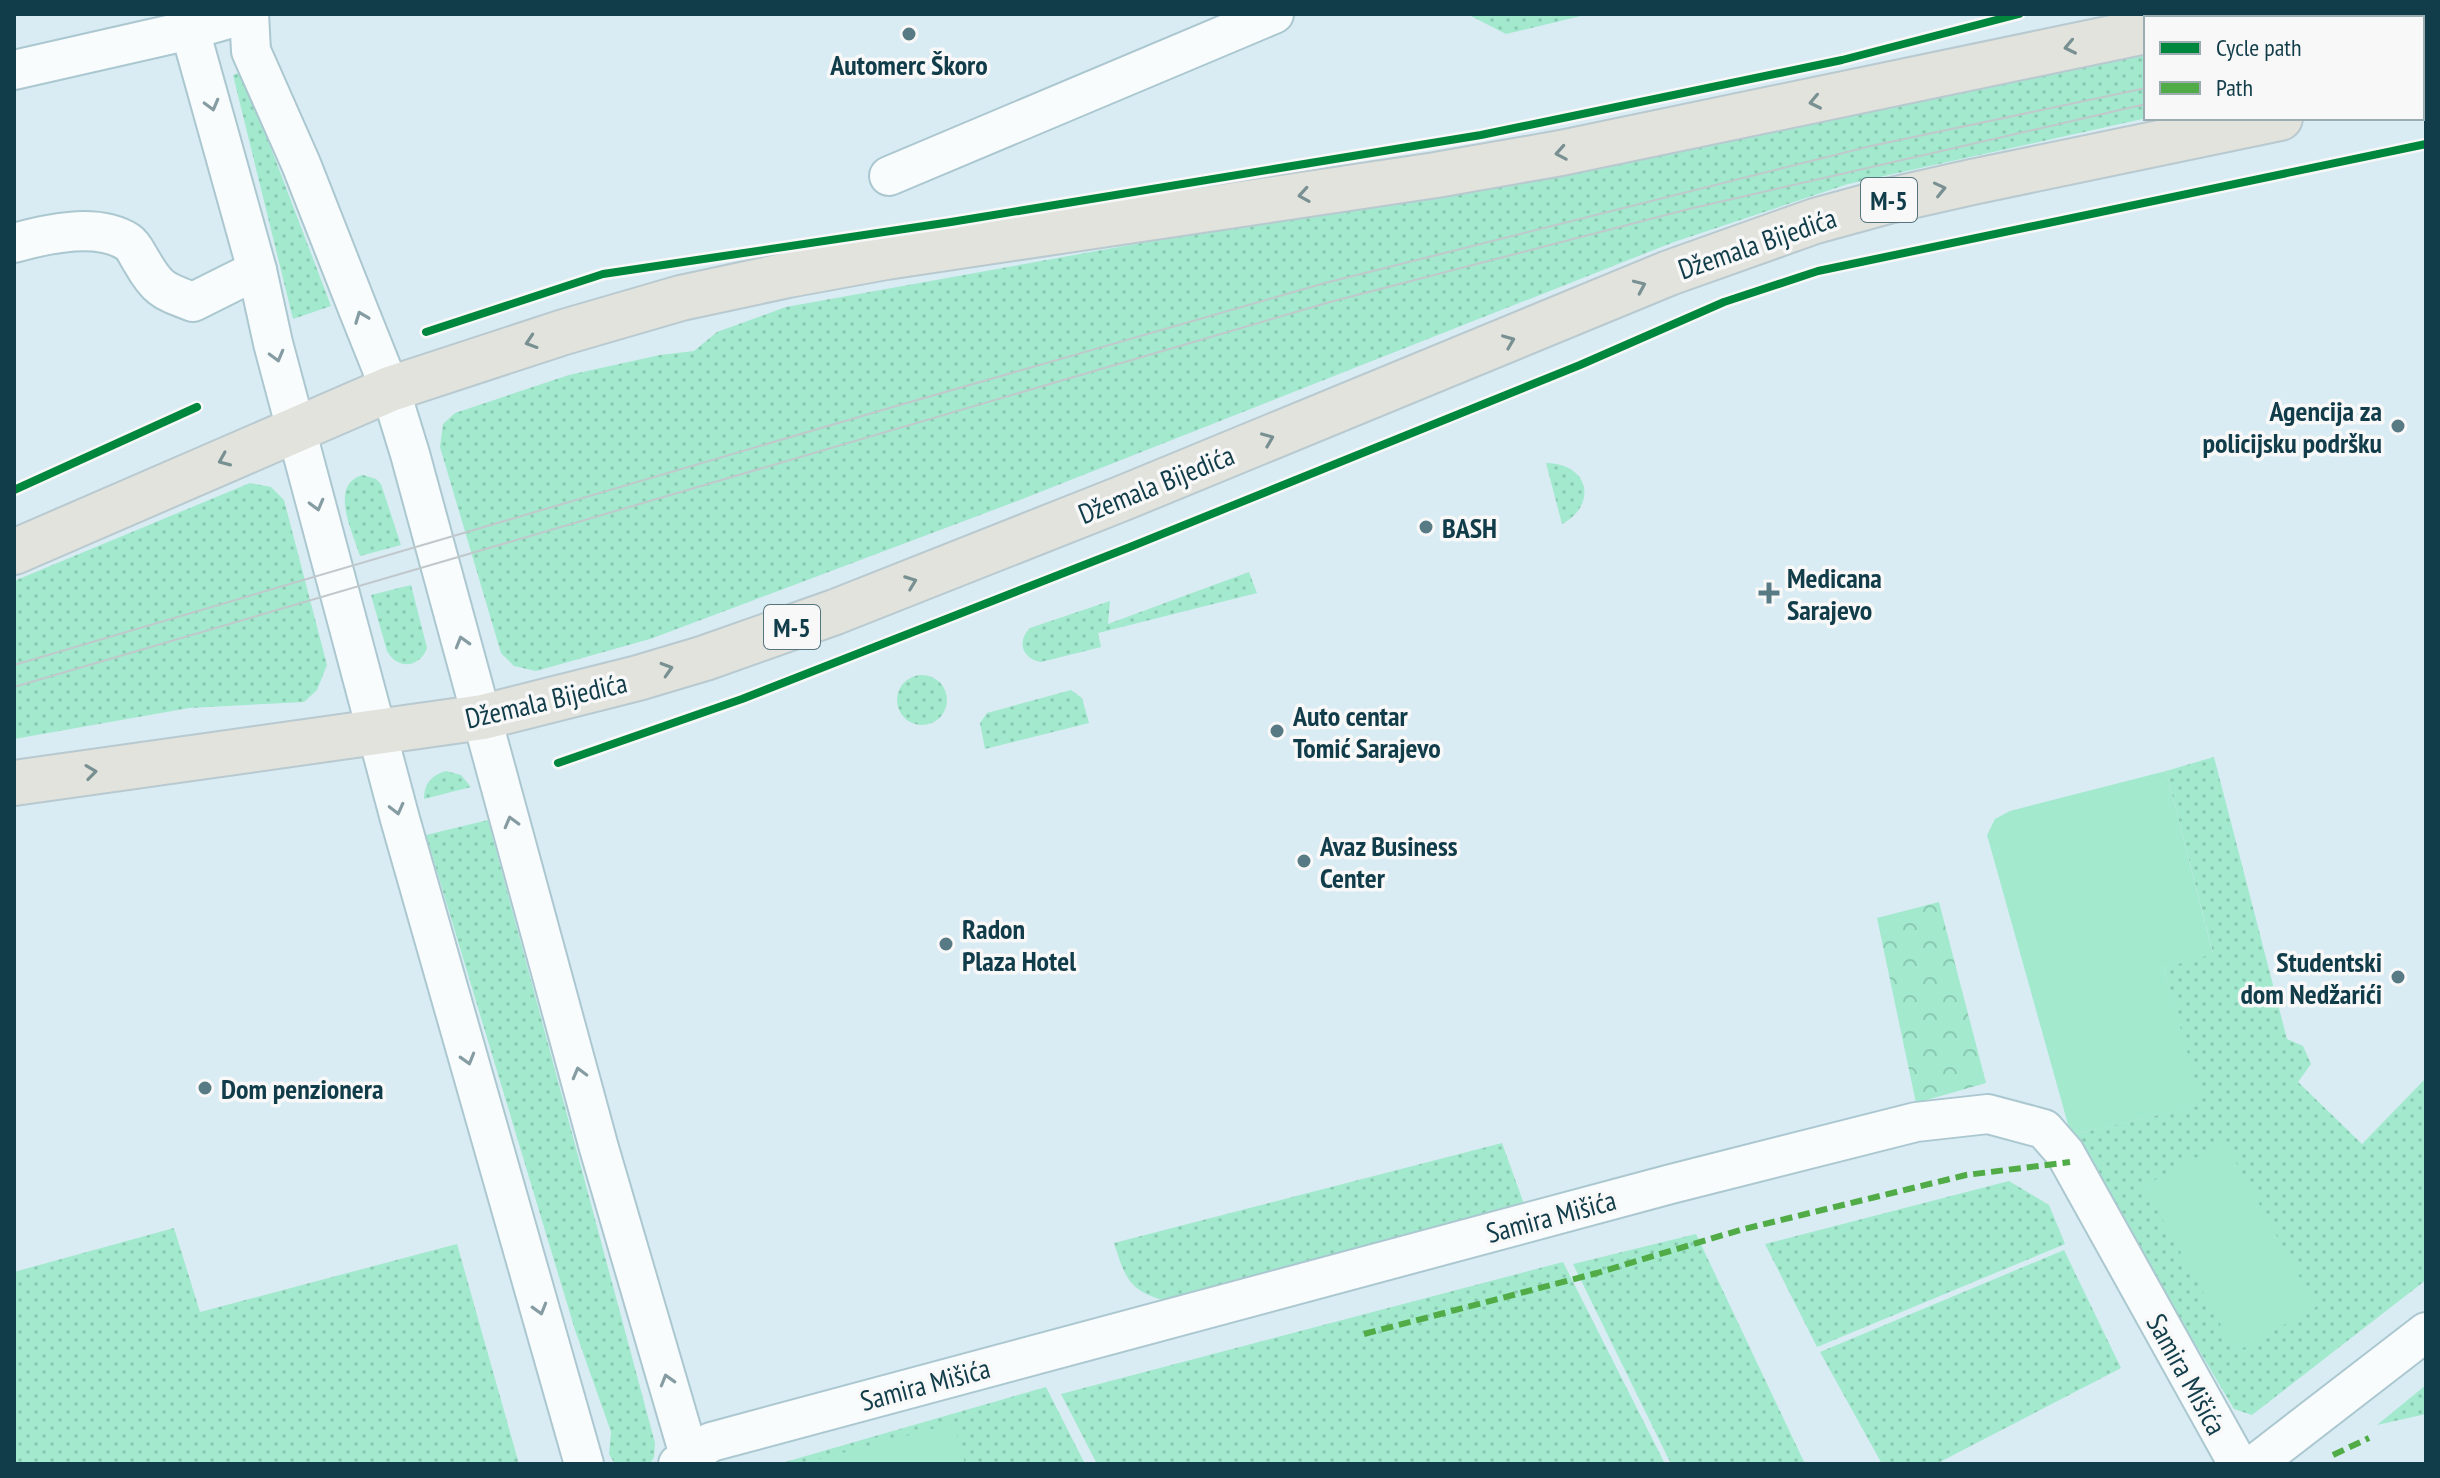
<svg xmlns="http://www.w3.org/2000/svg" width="2440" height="1478" font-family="'PT Sans Narrow',sans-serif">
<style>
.grass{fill:url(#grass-dots)}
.park{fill:url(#park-crowns)}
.pitch{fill:#a2e9ce}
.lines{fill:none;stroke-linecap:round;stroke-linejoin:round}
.minor-casing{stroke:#abc7d0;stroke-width:42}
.major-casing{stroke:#b9c9d0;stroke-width:48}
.minor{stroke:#f9fcfd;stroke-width:38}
.major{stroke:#e1e3dc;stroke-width:44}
.tram{stroke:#c0c8cb;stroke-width:2}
.quiet{stroke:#51ac47;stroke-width:6;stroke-dasharray:12 6;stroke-linecap:butt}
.cycleway-casing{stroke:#f8f8f8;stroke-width:13}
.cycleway{stroke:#00873e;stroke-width:8}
.oneway{stroke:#799092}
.oneway2{stroke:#859ca3}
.poi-dot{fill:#577a84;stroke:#f8f8f8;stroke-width:3}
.labels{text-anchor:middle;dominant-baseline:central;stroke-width:7;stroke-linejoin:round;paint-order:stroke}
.shield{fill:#f8f8f8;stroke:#56747e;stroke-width:2}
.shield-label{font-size:26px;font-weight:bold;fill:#113c49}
.poi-label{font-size:28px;font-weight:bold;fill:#113c49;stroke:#f8f8f8;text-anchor:start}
.street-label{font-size:28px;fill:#113c49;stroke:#f8f8f8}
</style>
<defs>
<pattern id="grass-dots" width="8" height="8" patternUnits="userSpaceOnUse" patternTransform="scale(2)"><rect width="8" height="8" fill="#a2e9ce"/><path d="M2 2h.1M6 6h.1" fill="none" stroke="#8ac9b2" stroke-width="1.8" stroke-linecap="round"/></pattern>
<pattern id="park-crowns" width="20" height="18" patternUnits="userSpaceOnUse" patternTransform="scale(2)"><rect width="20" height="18" fill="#a2e9ce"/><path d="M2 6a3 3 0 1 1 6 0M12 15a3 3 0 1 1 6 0" fill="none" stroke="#8ac9b2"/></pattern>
</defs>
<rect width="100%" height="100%" fill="#d9ecf3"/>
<g class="grass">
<polygon points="1467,14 1589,14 1506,34"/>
<polygon points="2344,14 2426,14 2426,57 2422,57 2422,18 2325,18"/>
<polygon points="2146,55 2147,118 1848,184 1674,242 1012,503 650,639 536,671 514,666 501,653 440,447 443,424 455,413 569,375 660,355 694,351 717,332 786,307 1246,224 1505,184"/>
<polygon points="242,72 331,306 293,319 233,75"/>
<path d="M1546,463C1588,463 1599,504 1562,524Z"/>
<path d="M363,475L376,479L381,484L401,545L360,556C353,533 328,484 363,475Z"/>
<polygon points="250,483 271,487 284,500 327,665 317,690 304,702 189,708 14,739 14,581"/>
<path d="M1249,572L1257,593L1098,633L1101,647L1041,662C1023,659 1016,642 1030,628L1110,601L1108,624Z"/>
<path d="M411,585L427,648C420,668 397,670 387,651L371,595Z"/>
<circle cx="922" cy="700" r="25"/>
<polygon points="1071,690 1082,698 1089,723 985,749 980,723 987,713"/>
<polygon points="2214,757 2287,1039 2303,1046 2311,1064 2298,1082 2362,1144 2426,1078 2426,1280 2252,1415 2234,1409 2071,1135 2201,1105 2164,968 2213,953 2166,771"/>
<path d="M446,771L461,775L471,787L424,799C424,784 431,775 446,771Z"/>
<polygon points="488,820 655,1443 654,1457 650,1464 615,1464 609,1454 611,1432 575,1330 426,835"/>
<path d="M1502,1143L1524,1204L1169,1302C1129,1291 1126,1280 1114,1243Z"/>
<polygon points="2009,1181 2049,1205 2065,1244 1817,1347 1765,1244"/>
<polygon points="174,1228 200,1312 457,1244 519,1464 14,1464 14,1272"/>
<polygon points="1696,1234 1805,1464 1671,1464 1573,1264"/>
<polygon points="2064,1250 2121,1368 1936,1464 1882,1464 1820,1352"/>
<polygon points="1563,1262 1665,1464 1097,1464 1061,1394"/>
<polygon points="2426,1385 2426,1414 2377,1425"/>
<polygon points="1046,1387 1085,1464 778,1464"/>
</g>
<polygon class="park" points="1939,902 1986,1083 1916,1103 1877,918"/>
<g class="pitch">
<polygon points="2166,771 2213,954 2164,968 2202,1105 2071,1135 1987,835 1995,819 2010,811"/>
<polygon points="2225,1142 2316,1307 2236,1352 2144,1186"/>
<polygon points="954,1423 965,1464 801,1464"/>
</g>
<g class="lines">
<g class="minor-casing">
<g id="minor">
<polyline points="249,14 251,51 301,164 358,309 390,389 410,454 599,1148 689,1455"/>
<polyline points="190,30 257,270 273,343 400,819 584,1464"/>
<polyline points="14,70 190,30 246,14"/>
<polyline points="889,176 1274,14"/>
<path d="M14,243C46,234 97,222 128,242C134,246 138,256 142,262C158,290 164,291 193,302L257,270"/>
<polyline points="678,1464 711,1442 1671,1184 1916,1122 1988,1114 2044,1129 2065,1153 2238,1464"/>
<polyline points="2255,1464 2426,1332"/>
</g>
</g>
<g class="major-casing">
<g id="major">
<polyline points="2206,18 2225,14"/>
<polyline points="2422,90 2426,89"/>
<polyline points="14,552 390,389 564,332 681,298 788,275 886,257 1436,175 1561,153 2146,31"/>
<polyline points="14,783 483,717 638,678 705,658 835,612 1123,498 1669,273 1815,221 1888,201 1972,182 2280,118"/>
</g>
</g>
<use href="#minor" class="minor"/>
<use href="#major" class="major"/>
<g class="tram">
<polyline points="2422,27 2426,26"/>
<polyline points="2422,47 2426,46"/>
<polyline points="14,665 879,411 1325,283 1871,146 2146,88"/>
<polyline points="14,687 1330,302 1689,209 2146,104"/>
</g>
<g class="quiet">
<polyline points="1364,1334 1597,1273 1740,1230 1966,1175 2070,1162"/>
<polyline points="2333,1455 2369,1438"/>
</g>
<g class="cycleway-casing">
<g id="cycleway">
<polyline points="426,332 603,274 951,222 1481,135 1842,60 2019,14"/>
<polyline points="14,490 197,407"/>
<polyline points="558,763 742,699 1130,547 1580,365 1724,302 1818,271 2426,144"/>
</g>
</g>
<use href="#cycleway" class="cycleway"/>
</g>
<defs><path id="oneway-chevron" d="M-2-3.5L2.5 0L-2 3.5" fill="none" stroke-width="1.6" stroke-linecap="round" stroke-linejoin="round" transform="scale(2)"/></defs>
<g class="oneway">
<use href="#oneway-chevron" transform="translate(2070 47) rotate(168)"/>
<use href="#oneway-chevron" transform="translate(1815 102) rotate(168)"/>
<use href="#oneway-chevron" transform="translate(1561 153) rotate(170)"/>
<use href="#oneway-chevron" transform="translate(1940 189) rotate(-13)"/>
<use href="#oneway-chevron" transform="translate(1304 195) rotate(171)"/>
<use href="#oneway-chevron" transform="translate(1640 286) rotate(-24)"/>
<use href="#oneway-chevron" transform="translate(1509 341) rotate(-22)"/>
<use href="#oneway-chevron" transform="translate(531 342) rotate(162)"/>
<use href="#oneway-chevron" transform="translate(1268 439) rotate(-22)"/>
<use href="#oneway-chevron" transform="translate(224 460) rotate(157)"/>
<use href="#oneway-chevron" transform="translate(911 582) rotate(-21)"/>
<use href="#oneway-chevron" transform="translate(667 669) rotate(-17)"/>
<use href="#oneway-chevron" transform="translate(91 772) rotate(-8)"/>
</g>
<g class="oneway2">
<use href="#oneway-chevron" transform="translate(212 105) rotate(75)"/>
<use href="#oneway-chevron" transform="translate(361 317) rotate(-111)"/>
<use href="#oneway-chevron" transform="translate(277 356) rotate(75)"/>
<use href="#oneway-chevron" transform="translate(317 505) rotate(75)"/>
<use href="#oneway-chevron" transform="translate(462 642) rotate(-106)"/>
<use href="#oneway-chevron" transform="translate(397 809) rotate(76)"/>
<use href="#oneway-chevron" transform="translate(511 822) rotate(-105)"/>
<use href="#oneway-chevron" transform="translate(468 1059) rotate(74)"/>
<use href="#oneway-chevron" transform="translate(579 1073) rotate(-105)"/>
<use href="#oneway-chevron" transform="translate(540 1309) rotate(74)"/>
<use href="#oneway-chevron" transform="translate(667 1380) rotate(-106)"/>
</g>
<g class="poi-dot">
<circle cx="909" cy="34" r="8"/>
<circle cx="2398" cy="426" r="8"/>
<circle cx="1426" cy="527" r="8"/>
<path d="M1765 581h8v8h8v8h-8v8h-8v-8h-8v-8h8z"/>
<circle cx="1277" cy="731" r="8"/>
<circle cx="1304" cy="861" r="8"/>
<circle cx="946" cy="944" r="8"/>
<circle cx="2398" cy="977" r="8"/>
<circle cx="205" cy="1088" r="8"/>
</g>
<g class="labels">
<g class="shield">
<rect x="1861" y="178" width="56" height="44" rx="6"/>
<rect x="764" y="605" width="56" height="44" rx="6"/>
</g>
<g class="shield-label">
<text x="1889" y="200">M-5</text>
<text x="792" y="627">M-5</text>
</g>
<g class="poi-label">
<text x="909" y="64" text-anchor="middle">Automerc Škoro</text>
<text x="2382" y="410" text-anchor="end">Agencija za<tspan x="2382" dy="32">policijsku podršku</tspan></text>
<text x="1442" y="527">BASH</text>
<text x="1787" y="577">Medicana<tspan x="1787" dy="32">Sarajevo</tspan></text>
<text x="1293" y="715">Auto centar<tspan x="1293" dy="32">Tomić Sarajevo</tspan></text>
<text x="1320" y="845">Avaz Business<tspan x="1320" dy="32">Center</tspan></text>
<text x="962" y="928">Radon<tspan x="962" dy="32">Plaza Hotel</tspan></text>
<text x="2382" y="961" text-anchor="end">Studentski<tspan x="2382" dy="32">dom Nedžarići</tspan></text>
<text x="221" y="1088">Dom penzionera</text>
</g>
<g class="street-label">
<text transform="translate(1757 243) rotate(-19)">Džemala Bijedića</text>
<text transform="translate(1156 484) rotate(-22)">Džemala Bijedića</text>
<text transform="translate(546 700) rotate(-13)">Džemala Bijedića</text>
<text transform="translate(1551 1216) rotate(-15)">Samira Mišića</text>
<text transform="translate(2187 1374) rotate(61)">Samira Mišića</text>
<text transform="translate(925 1384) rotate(-15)">Samira Mišića</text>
</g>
</g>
<rect width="2440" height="1478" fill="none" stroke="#113c49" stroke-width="32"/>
<rect x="2144" y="16" width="280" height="104" fill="#f8f8f8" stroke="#9cadb2" stroke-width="2"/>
<rect x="2160" y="42" width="40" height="12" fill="#00873e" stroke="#9cadb2" stroke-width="2"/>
<text x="2216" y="56" font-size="24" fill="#113c49">Cycle path</text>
<rect x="2160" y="82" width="40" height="12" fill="#51ac47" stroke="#9cadb2" stroke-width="2"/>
<text x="2216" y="96" font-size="24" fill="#113c49">Path</text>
</svg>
